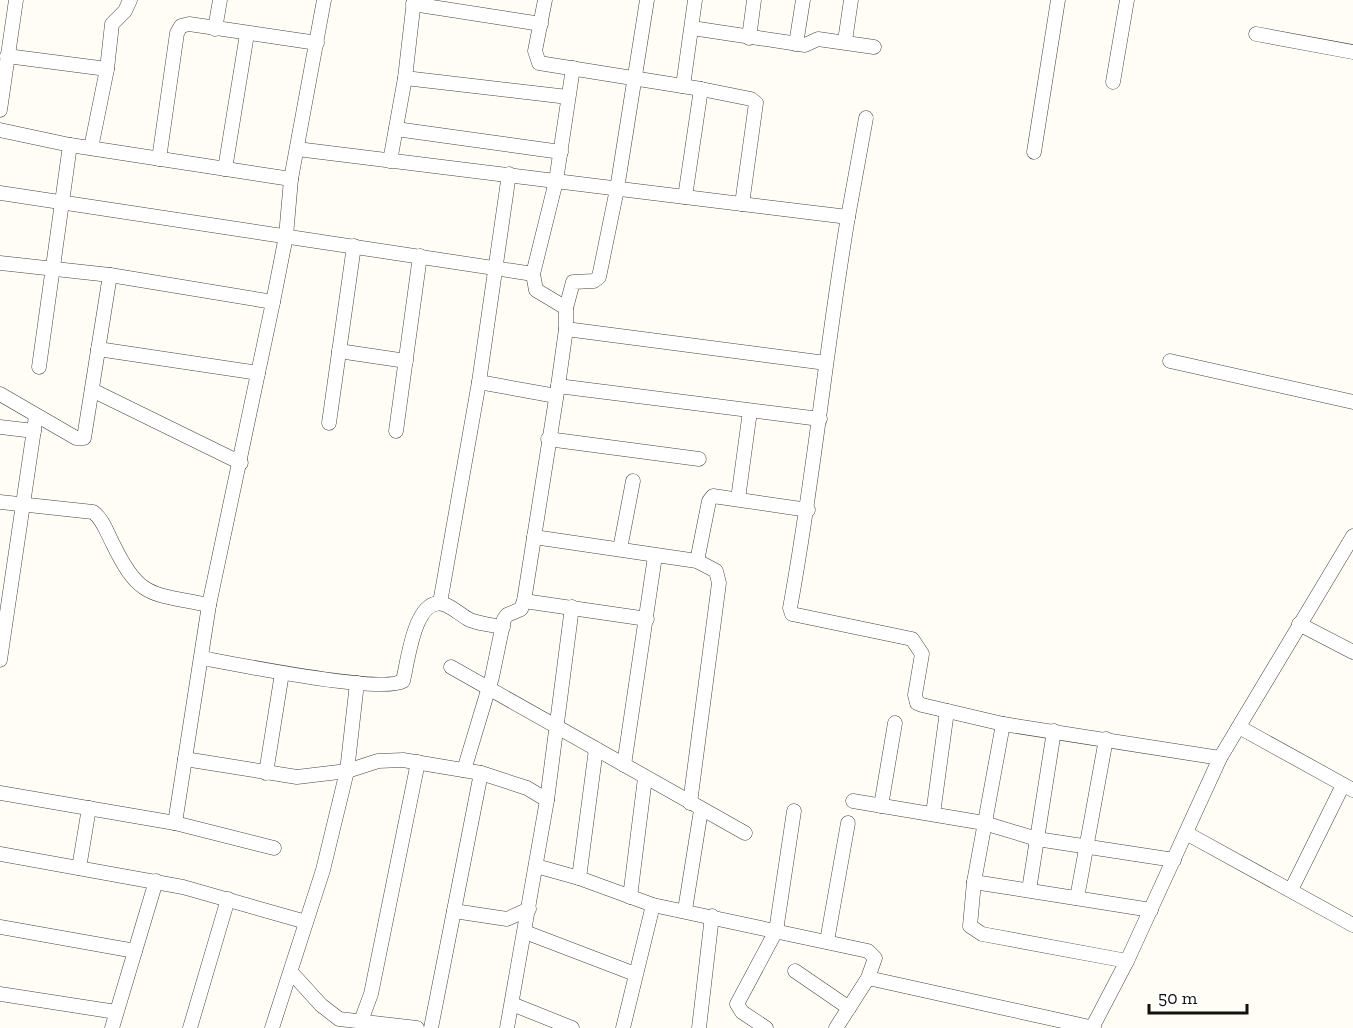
<svg xmlns="http://www.w3.org/2000/svg" width="1353" height="1028" font-family="'Zilla Slab',serif">
<style>
.lines{fill:none;stroke-linecap:round;stroke-linejoin:round}
.minor-casing{stroke:#444;stroke-width:15}
.minor{stroke:#fff;stroke-width:14}
</style>
<rect width="100%" height="100%" fill="#fffdf5"/>
<g class="lines">
<g class="minor-casing">
<g id="minor">
<path d="M545,0L535,51L539,63L701,89L685,197L848,217C826,347 814,478 790,608L792,614L912,639L922,654L915,695L917,703L922,705L1003,724L1220,758"/>
<polyline points="413,4 541,24"/>
<polyline points="692,28 805,45 818,39 874,47"/>
<polyline points="215,29 220,0"/>
<polyline points="1256,34 1353,52"/>
<polyline points="749,38 754,0"/>
<polyline points="845,41 851,0"/>
<polyline points="796,44 803,0"/>
<polyline points="7,56 107,69"/>
<polyline points="405,78 568,97"/>
<polyline points="1113,82 1127,0"/>
<polyline points="683,86 695,0"/>
<polyline points="701,89 751,99 756,103 742,204"/>
<polyline points="0,110 16,0"/>
<polyline points="396,129 561,152"/>
<polyline points="0,130 70,145 291,179"/>
<polyline points="91,148 107,69 112,24 125,11 130,0"/>
<polyline points="297,149 685,197"/>
<polyline points="1034,152 1058,0"/>
<polyline points="159,159 177,33 181,26 189,24 317,43"/>
<polyline points="390,161 405,78 414,0"/>
<polyline points="225,169 247,34"/>
<polyline points="0,193 533,274 536,290 566,308"/>
<polyline points="848,217 866,118"/>
<polyline points="0,263 110,275 273,302"/>
<polyline points="533,274 556,181 573,68"/>
<polyline points="566,329 826,363"/>
<polyline points="98,349 258,373"/>
<polyline points="339,351 406,361"/>
<polyline points="1170,361 1353,402"/>
<polyline points="39,367 70,145"/>
<polyline points="479,382 556,396"/>
<polyline points="558,386 820,419"/>
<polyline points="92,390 241,463"/>
<polyline points="0,394 76,438 84,438 110,275"/>
<polyline points="329,423 354,246"/>
<polyline points="0,427 34,431"/>
<polyline points="396,431 420,256"/>
<polyline points="548,439 699,459"/>
<polyline points="738,499 750,411"/>
<path d="M0,502L93,512C103,519 107,533 113,544C140,600 152,593 209,605"/>
<polyline points="534,537 697,561 716,571 719,583 690,803"/>
<polyline points="620,549 633,481"/>
<polyline points="697,561 709,501 713,496 808,510"/>
<polyline points="524,601 647,619"/>
<polyline points="440,603 479,382 509,174"/>
<polyline points="1299,624 1353,652"/>
<path d="M202,658C234,664 382,694 403,681C408,661 415,592 446,605C455,609 462,616 470,620C480,624 492,625 503,627"/>
<polyline points="0,660 36,416"/>
<polyline points="451,667 745,833"/>
<polyline points="1003,724 974,882 970,926 982,934 1127,961"/>
<polyline points="1239,727 1353,790"/>
<polyline points="596,749 579,878 653,905 868,951 875,958 868,978 1094,1028"/>
<polyline points="185,759 297,777 347,771 378,761 403,760 481,773 527,788 547,800"/>
<polyline points="624,765 655,556"/>
<polyline points="464,770 492,677 504,619 507,615 521,609 524,601 558,386 566,329 566,308 573,282 594,281 599,277 617,189 647,0"/>
<polyline points="266,773 282,673"/>
<polyline points="0,793 175,823 274,848"/>
<polyline points="853,801 984,823 1037,839 1174,860"/>
<polyline points="881,806 895,723"/>
<polyline points="933,814 947,711"/>
<polyline points="175,823 209,605 273,302 286,236 291,179 324,0"/>
<polyline points="1186,833 1353,925"/>
<polyline points="0,854 183,887 306,922"/>
<polyline points="536,866 579,878"/>
<polyline points="79,868 89,808"/>
<polyline points="974,882 1151,910"/>
<polyline points="1029,890 1054,731"/>
<polyline points="1291,890 1343,785"/>
<polyline points="630,897 645,778"/>
<polyline points="1077,898 1106,739"/>
<polyline points="685,910 701,810"/>
<polyline points="454,911 507,919 529,909"/>
<polyline points="0,927 135,951"/>
<polyline points="525,932 635,974"/>
<polyline points="827,941 848,823"/>
<polyline points="795,971 849,1008"/>
<polyline points="291,972 321,1005 339,1019 417,1028"/>
<polyline points="0,994 116,1012"/>
<polyline points="512,1004 572,1028"/>
<polyline points="361,1021 371,994 418,762"/>
<polyline points="112,1028 156,881"/>
<polyline points="190,1028 228,899"/>
<polyline points="272,1028 323,870 347,771 357,683"/>
<polyline points="431,1028 481,773"/>
<polyline points="507,1028 547,800 572,607"/>
<polyline points="623,1028 653,905"/>
<polyline points="699,1028 712,916"/>
<polyline points="766,1028 742,1012 737,1004 776,931 794,811"/>
<polyline points="836,1028 868,978"/>
<polyline points="1092,1028 1127,961 1220,758 1353,536"/>
</g>
</g>
<use href="#minor" class="minor"/>
</g>
<path d="M1149 1004v9h98v-9" fill="none" stroke="#111111" stroke-width="3"/>
<text x="1158" y="1004" font-size="18" fill="#111111" stroke="#ffffff" stroke-width="4.5" paint-order="stroke">50 m</text>
</svg>
